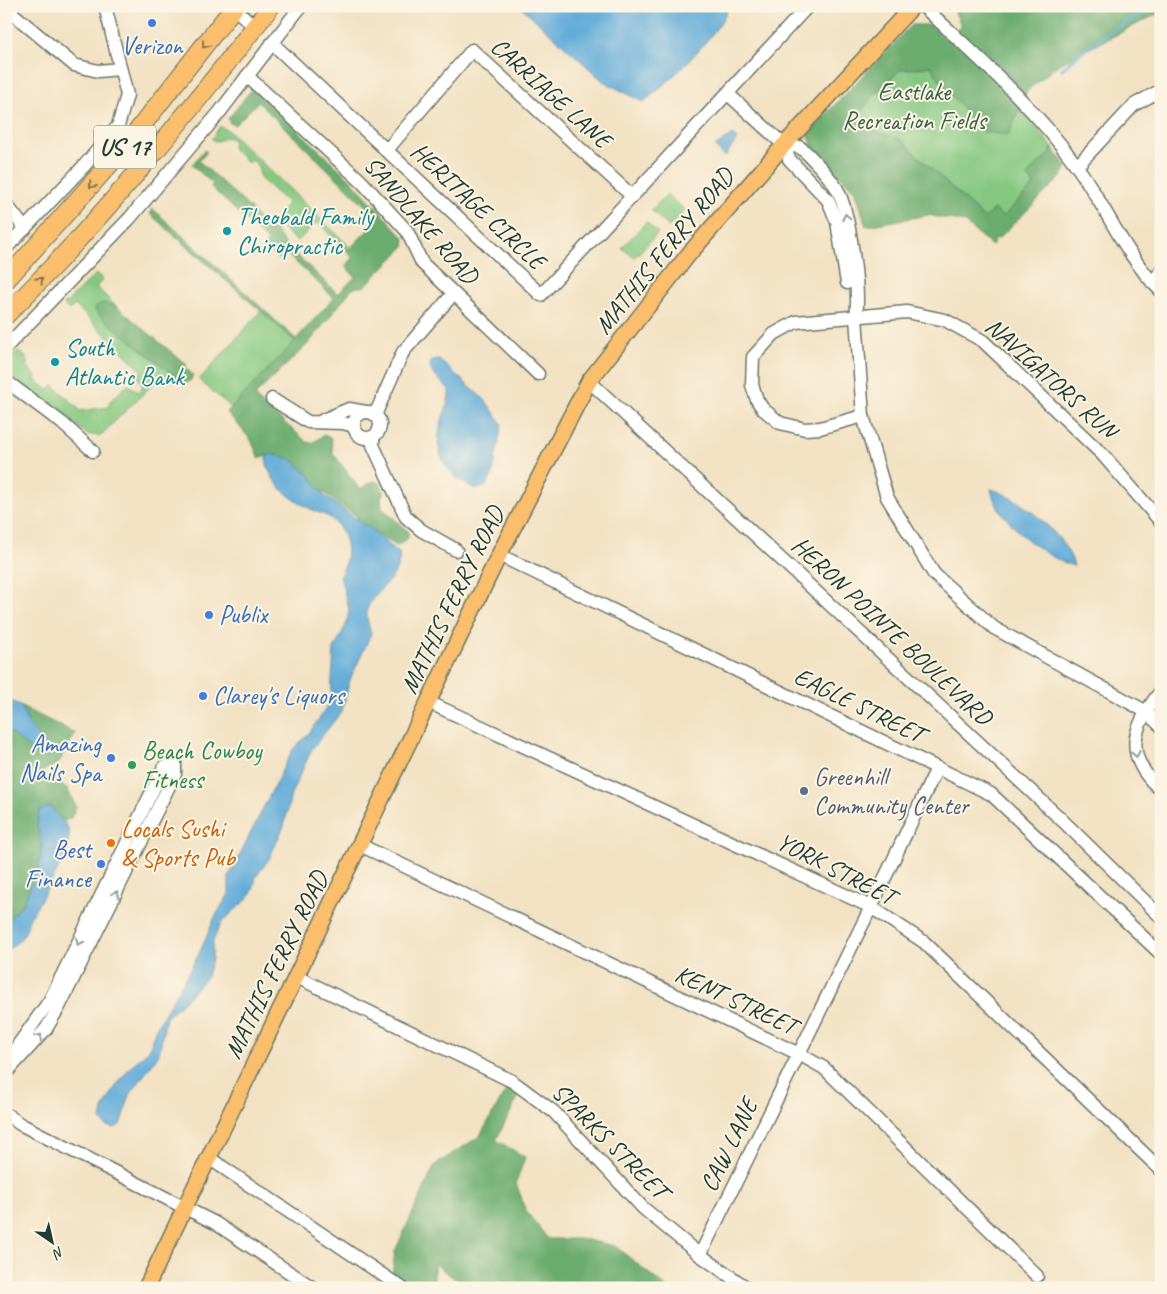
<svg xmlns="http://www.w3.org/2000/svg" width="1167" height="1294" font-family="Caveat,sans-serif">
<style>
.green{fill:#84c780;stroke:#52825a}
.forest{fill:#6bac6e;stroke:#457451}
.water{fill:#60abd9;stroke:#407486}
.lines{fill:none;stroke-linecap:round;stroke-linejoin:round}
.stream{stroke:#60abd9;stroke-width:3}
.minor-casing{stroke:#697666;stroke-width:15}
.major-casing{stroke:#697666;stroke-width:18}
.highway-casing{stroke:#697666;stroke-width:20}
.minor{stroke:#fff;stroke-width:12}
.major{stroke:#fabe6d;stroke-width:15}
.highway{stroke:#fabe6d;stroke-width:18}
.oneway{stroke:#82774e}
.oneway2{stroke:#8f9e9a}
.shop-dot{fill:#3f7fe0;stroke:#fcf5e5;stroke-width:2}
.culture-dot{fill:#0f9aa8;stroke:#fcf5e5;stroke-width:2}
.leisure-dot{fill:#2e9e5b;stroke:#fcf5e5;stroke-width:2}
.service-dot{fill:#5c6f8a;stroke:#fcf5e5;stroke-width:2}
.food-dot{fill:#e8710a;stroke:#fcf5e5;stroke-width:2}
.labels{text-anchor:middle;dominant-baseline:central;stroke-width:4;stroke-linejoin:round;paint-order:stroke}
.shield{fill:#fcf5e5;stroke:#617469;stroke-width:1}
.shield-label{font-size:24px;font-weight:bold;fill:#1f3d34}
.shop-label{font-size:25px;fill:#366cbe;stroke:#fcf5e5;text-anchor:start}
.park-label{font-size:25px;fill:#386047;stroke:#fcf5e5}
.street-label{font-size:25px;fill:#1f3d34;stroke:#fcf5e5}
.culture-label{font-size:25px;fill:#0d838f;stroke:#fcf5e5;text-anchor:start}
.leisure-label{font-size:25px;fill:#27864d;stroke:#fcf5e5;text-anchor:start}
.service-label{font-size:25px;fill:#4e5e75;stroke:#fcf5e5;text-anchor:start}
.food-label{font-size:25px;fill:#c56008;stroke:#fcf5e5;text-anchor:start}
</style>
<rect width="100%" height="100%" fill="#fcf5e5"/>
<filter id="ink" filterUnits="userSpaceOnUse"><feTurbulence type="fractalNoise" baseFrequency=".02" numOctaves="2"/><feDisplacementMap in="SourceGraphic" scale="10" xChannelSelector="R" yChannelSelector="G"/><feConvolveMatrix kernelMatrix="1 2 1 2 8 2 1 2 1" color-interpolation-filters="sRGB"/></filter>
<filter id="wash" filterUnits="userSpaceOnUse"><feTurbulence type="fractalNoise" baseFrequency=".0096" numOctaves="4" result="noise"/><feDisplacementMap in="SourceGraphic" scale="20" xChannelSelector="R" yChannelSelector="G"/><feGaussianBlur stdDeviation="1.12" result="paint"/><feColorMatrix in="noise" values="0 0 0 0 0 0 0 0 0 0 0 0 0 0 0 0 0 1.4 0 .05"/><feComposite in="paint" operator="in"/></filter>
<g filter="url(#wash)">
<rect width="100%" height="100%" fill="#f2e1c2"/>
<g class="green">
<polygon points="931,66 944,87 1008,135 1020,108 1052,147 1051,152 1027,175 1034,185 1003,217 994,209 984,218 900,139 873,131 859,114 873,96 900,70"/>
<path d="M220,126L229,131L351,248L347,251L317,222L298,241C288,236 281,227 278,216L288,203L261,179C258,171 261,165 251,160L248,163L239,153L233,149V139L226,137L216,142L212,139Z"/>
<polygon points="667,194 685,210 669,227 651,210"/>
<polygon points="646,222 658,233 634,258 622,248"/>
<polygon points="96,274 103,279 96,287 116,306 112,307 106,321 177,377 167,377 155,382 102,434 99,436 86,434 62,412 16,380 8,371 6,362 18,351 27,358 25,360 29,363 26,366 36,376 34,379 48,390 53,385 78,408 79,411 109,407 109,402 128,385 139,392 142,388 142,383 136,376 142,371 75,305 69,310 64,305"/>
<polygon points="261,311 295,341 232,408 199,380"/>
</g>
<g class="forest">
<polygon points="952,6 1161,6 1161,12 1059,64 1027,91 1008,135 984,132 944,87 931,66 900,70 873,96 859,114 873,131 900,139 984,218 994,209 1003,217 1034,185 1027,175 1051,152 1052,147 1067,167 1062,176 998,239 996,238 992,246 964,222 928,215 866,226 856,192 813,149 808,133 911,25 930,25 948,40 961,25"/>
<polygon points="251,90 257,92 350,179 405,239 404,247 364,287 357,287 351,290 308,344 256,394 256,398 307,442 312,443 324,435 331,438 333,453 358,487 362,488 373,481 380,483 384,491 381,498 382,508 408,531 408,538 397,546 365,527 354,514 337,503 281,457 271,454 259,458 251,440 227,412 295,341 150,214 153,209 296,339 334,298 285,252 279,259 264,246 268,241 211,187 213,184 192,165 204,150 207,152 199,161 250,208 268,231 274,228 284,243 338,294 355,277 345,266 353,258 347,251 379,219 258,102 235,125 230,123 228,119"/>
<polygon points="103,303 116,306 187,365 185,367 193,375 191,380 185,384 106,321 95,311 96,306"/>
<path d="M22,707L75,733L58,764L46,769L41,774L47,783L55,780L67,788L76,807L71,818L64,821L53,811L37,826C39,832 42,839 42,845C44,869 24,907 6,922V730L47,746L29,726Z"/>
<polygon points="509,1085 521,1092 496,1140 525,1157 516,1183 526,1211 548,1239 582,1239 615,1246 667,1288 467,1288 434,1263 434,1288 367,1288 392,1276 395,1251 435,1165 480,1136"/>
</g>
<g class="water">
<path d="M520,6H729C720,33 667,85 643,102L603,81Z"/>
<polygon points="732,135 737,139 725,157 715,147"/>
<path d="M438,359L486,401L502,424L492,476L485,487L476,489C450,478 433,456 440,428C443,414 450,403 449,389L433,374L430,366L432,360Z"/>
<path d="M271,454L291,459L309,475L325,496L369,528L400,554C398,583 378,585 368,607C365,615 369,626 371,634L350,680L342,711L312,749L291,794L284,826L269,859L256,877L253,890L247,899L221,923L213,941L212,959L207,976L190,995L166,1018L159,1054L130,1095L120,1125L114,1128L106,1126L101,1120L103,1109L116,1086L130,1067L149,1050L155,1030L199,954L215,917L229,894V876L293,749L309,733L325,710L331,694L334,649L346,625L349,610L340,576C351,556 349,532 329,517C326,515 320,513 315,511C293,501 268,484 266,457Z"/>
<path d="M991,489C1020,497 1067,536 1074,566C1046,559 995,519 991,489Z"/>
<path d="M6,698L22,707C28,733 43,735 51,754L47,757H41L6,730Z"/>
<path d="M51,806C55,816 67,820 69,832C72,854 39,901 28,921C27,936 18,942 6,951V922L23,904L39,866L42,846L37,826L39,811Z"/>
</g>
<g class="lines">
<path class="stream" d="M1062,69C1093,42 1121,21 1161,6"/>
</g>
</g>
<g filter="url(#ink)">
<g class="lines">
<g class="minor-casing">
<g id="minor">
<polyline points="232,6 255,27"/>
<path d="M923,6C977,57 1033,105 1076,165C1106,206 1124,255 1161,291"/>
<polyline points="6,8 74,65 98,71 120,69"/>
<polyline points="272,43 541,295 808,6"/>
<polyline points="247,76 362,182 407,231 422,263 538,374"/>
<polyline points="728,94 784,145 789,159 828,200 837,222 847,283"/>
<path d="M784,145C788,146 794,146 799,147C806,150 833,181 837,189C850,213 860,291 856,317L863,416L887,497L934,574L994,628L1145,711L1161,726"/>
<polyline points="386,151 472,50 632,196"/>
<polyline points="1077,166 1134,105 1161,90"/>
<polyline points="6,204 25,229"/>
<polyline points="6,248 84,166 118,126 127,95 105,6"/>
<polyline points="1152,282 1161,272"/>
<polyline points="6,347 130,218 219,113 301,6"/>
<polyline points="6,381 62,423 93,451"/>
<polyline points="589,381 1063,821 1161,917"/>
<polyline points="272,399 308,422 343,423 354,426"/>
<circle cx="367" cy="425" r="13"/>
<polyline points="375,415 403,352 453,294"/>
<polyline points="863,416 820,428 805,429 780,423 763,409 757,400 752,385 753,357 774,334 796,322 907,312 945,320 983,341 1103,455 1161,522"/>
<polyline points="323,420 349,409 366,412"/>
<polyline points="373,437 373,445 406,517 421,530 456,550"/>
<polyline points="499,555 991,794 1161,954"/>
<path d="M1161,691C1132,727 1122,756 1161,790"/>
<polyline points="428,702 871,907 924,942 1161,1170"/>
<polyline points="360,845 799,1054 824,1068 1037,1276"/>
<polyline points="297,977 512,1081 554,1112 643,1208 700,1255 747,1288"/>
<polyline points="6,1058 16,1048 50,1000 164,767 175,763 175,774 59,1007 46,1029 6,1073"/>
<polyline points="6,1114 20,1124 215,1223 313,1288"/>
<polyline points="209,1158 402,1288"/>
<polyline points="700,1255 871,907 937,768"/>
</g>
</g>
<g class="major-casing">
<polyline id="major" points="146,1288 499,555 589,381 689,254 784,145 913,6"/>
</g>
<g class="highway-casing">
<g id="highway">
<polyline points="6,280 125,147 235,6"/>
<path d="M6,315C102,219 188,114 271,6"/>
</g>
</g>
<use href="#minor" class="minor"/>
<use href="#major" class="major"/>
<use href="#highway" class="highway"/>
</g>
<defs><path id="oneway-chevron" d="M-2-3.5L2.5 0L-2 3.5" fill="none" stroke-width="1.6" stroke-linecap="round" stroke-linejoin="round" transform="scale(1.25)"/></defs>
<g class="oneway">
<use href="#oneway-chevron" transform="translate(205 45) rotate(128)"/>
<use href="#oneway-chevron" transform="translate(92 185) rotate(131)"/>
<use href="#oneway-chevron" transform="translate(40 280) rotate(-46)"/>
</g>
<g class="oneway2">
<use href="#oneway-chevron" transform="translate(846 217) rotate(-101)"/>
<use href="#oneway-chevron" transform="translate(1136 754) rotate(79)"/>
<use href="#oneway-chevron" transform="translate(116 894) rotate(-63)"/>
<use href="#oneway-chevron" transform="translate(79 942) rotate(117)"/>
<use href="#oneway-chevron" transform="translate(39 1037) rotate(-50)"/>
</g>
</g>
<g class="shop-dot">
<circle cx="152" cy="23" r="5"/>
<circle cx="209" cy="615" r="5"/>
<circle cx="203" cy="696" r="5"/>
<circle cx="111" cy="758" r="5"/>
<circle cx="101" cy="864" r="5"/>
</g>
<g class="culture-dot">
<circle cx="227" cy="231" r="5"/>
<circle cx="55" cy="362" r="5"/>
</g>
<circle class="leisure-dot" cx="132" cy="765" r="5"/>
<circle class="service-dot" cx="804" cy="791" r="5"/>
<circle class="food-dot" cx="111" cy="843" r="5"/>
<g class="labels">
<rect class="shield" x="94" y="125.5" width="62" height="43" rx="4"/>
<g class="shield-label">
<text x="125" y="147">US 17</text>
</g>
<g class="shop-label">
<text x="152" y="46" text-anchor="middle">Verizon</text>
<text x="219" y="615">Publix</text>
<text x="213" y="696">Clarey's Liquors</text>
<text x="101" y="744" text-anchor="end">Amazing<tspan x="101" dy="29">Nails Spa</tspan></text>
<text x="91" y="850" text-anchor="end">Best<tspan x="91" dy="29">Finance</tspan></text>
</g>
<g class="park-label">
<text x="914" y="92">Eastlake<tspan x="914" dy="29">Recreation Fields</tspan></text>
</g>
<g class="street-label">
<text transform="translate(551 93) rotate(42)">CARRIAGE LANE</text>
<text transform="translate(478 206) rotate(43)">HERITAGE CIRCLE</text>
<text transform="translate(421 220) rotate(49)">SANDLAKE ROAD</text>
<text transform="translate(664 251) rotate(-51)">MATHIS FERRY ROAD</text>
<text transform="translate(1051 378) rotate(42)">NAVIGATORS RUN</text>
<text transform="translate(452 600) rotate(-64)">MATHIS FERRY ROAD</text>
<text transform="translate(892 631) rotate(43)">HERON POINTE BOULEVARD</text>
<text transform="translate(859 705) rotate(26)">EAGLE STREET</text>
<text transform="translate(836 869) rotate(27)">YORK STREET</text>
<text transform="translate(276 965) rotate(-64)">MATHIS FERRY ROAD</text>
<text transform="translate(736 1000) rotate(25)">KENT STREET</text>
<text transform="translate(610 1141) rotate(45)">SPARKS STREET</text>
<text transform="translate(729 1145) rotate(-64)">CAW LANE</text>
</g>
<g class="culture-label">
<text x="237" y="217">Theobald Family<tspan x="237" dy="29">Chiropractic</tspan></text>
<text x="65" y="348">South<tspan x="65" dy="29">Atlantic Bank</tspan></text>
</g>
<g class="leisure-label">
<text x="142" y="751">Beach Cowboy<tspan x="142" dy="29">Fitness</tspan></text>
</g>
<g class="service-label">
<text x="814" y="777">Greenhill<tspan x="814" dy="29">Community Center</tspan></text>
</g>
<g class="food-label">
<text x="121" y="829">Locals Sushi<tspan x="121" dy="29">&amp; Sports Pub</tspan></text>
</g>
</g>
<rect width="1167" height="1294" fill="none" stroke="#fcf5e5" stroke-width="25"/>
<g transform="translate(52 1242) rotate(146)" stroke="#fcf5e5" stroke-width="4" paint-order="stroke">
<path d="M0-4L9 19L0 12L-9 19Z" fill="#1f3d34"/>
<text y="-8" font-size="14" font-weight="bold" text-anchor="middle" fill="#1f3d34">N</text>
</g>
</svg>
